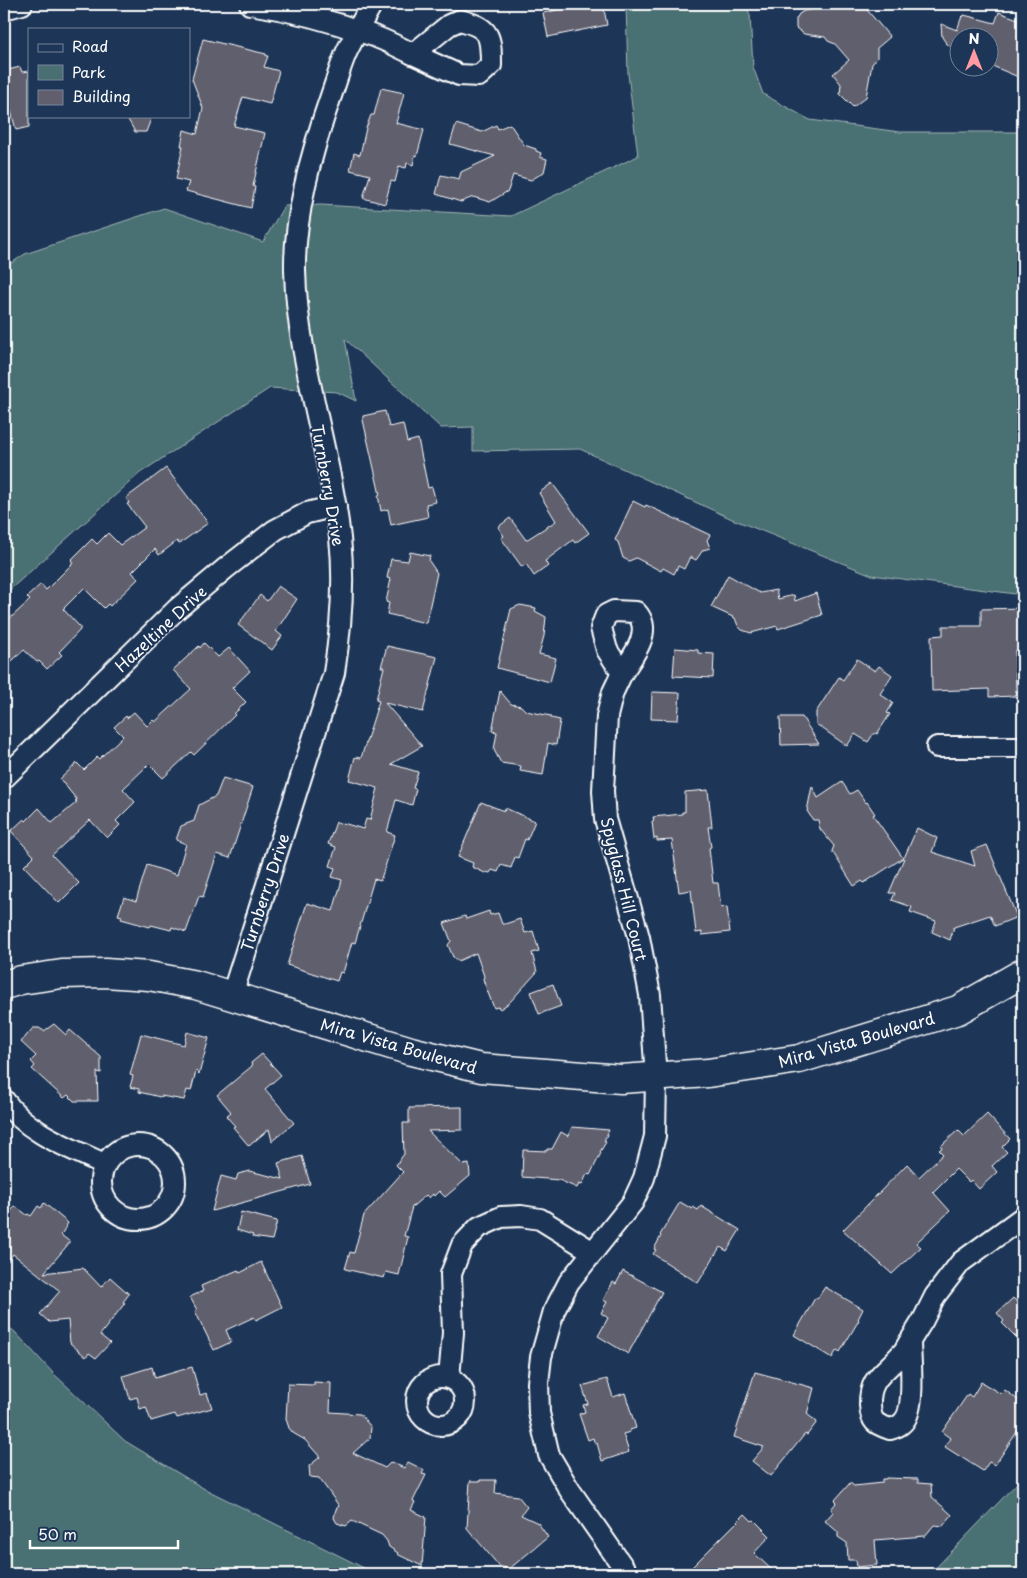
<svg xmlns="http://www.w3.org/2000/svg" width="1027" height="1578" font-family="'Playpen Sans',sans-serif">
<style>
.green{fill:#496f72;stroke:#a4b7b8}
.building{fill:#615e6d;stroke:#fff}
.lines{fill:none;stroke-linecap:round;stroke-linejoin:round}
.street-casing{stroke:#fff;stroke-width:24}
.secondary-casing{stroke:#fff;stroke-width:31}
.street{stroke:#1d3557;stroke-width:20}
.secondary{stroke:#1d3557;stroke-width:28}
.labels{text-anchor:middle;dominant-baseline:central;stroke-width:4;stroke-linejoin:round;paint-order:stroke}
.street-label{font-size:16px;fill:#fff;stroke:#1d3557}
</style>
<rect width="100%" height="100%" fill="#1d3557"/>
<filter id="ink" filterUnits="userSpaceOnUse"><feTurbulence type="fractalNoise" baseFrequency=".02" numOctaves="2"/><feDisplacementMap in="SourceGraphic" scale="10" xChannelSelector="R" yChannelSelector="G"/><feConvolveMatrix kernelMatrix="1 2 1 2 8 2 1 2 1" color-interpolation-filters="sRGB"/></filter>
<g filter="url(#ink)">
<g class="green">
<polygon points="626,4 746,4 750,15 753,67 763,94 810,120 900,132 1023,132 1023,595 872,575 732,519 580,449 473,451 473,427 441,428 345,339 356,401 337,392 270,388 140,473 4,595 4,268 25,254 164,208 263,242 284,206 321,205 511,216 638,156 628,74"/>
<polygon points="4,1324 15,1332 53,1373 125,1441 203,1488 376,1574 4,1574"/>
<polygon points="1023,1477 1023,1574 930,1574"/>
</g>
<g class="building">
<polygon points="585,4 603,4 607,25 548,37 543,13"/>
<polygon points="821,4 862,4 890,37 877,48 877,58 872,64 866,97 853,107 840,94 841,84 833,74 849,60 835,44 828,41 825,37 804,34 796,28 796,19 799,14 804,11 821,8"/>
<polygon points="999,12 1023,21 1023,79 990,65 990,38 960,38 960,54 946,43 942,37 941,24 957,30 962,16 963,17 964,15 995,23"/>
<polygon points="203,39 266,54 266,56 268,56 264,67 279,71 270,104 243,97 234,126 265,133 253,186 255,187 251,208 186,191 189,182 176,179 183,146 181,146 184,130 197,134 203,108 192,79"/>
<polygon points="20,67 22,72 29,71 29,127 16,130 7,96 9,95 4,71"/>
<polygon points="381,88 404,93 396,123 424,130 417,156 415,155 413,165 407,163 406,168 399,166 395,182 391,181 385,204 363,198 370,175 350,170 354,153 360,155 366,128 371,115 374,115"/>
<polygon points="126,116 152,116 146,132 135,132"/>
<polygon points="456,124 482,132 496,125 498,129 510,124 524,145 536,149 536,151 541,153 540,157 547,159 544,172 531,180 513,175 508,191 490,202 473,197 461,202 436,194 441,175 459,179 461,172 495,156 450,144"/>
<polygon points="385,411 389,427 403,424 407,442 418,439 428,488 432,487 436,502 426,504 428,517 391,525 388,509 381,511 378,495 380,495 363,420 363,416"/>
<polygon points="166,468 208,523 179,544 177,541 159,555 155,549 132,572 138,579 110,606 108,604 104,608 84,588 63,609 80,627 80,630 59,652 62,655 47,669 39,661 37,662 24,650 4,668 4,624 30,600 27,597 41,584 46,590 73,563 71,560 92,539 97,544 108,533 120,545 145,527 127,504 129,503 126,498"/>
<polygon points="552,483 589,533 575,543 573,540 545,561 548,566 534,576 526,564 522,567 501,538 504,536 498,527 510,518 526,540 556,521 539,493"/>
<polygon points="633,501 645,507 646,505 710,535 707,540 710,548 703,550 696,560 690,557 684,569 678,566 674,574 663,568 661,571 636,558 629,561 623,558 618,542 615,540"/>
<polygon points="410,552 430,556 429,561 437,573 426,623 387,614 389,603 386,602 391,579 387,578 391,559 408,561"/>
<polygon points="728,575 760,593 776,590 778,599 794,595 795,601 816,593 822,615 778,629 777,626 751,633 742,630 738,626 735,618 711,607"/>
<polygon points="278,586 297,599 276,631 282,636 272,650 238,625 260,595 267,601"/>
<polygon points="520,605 536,608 535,611 546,617 544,636 539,654 556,658 550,682 497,668 511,609"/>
<polygon points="1023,608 1023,651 1015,651 1016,696 989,697 989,689 932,691 931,636 943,635 943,626 981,626 981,609"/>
<polygon points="204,643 218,657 229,648 250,671 232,688 246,702 234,714 235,715 194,755 191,752 163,778 149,764 123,789 135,802 116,821 120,825 107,838 90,820 52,855 79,883 59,903 24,866 34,856 11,831 24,819 26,821 39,808 52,823 77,802 75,801 77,800 60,779 77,763 84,770 97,757 99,759 123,736 114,727 126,716 127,718 134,712 147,726 153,720 155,722 191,689 173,670 199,646 200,648"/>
<polygon points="387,646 437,657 423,712 385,703 422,746 391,764 418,772 413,788 416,789 412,805 396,800 387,832 395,835 385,867 380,881 374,879 355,943 352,942 343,973 340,972 337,981 287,965 307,903 333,911 342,880 332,877 335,868 330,866 336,847 328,844 336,822 343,824 343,823 363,829 366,819 370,820 378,788 349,780 355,757 361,758 379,701 376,700 384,667 381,667"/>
<polygon points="675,648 698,650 698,653 714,654 713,678 673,676"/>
<polygon points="857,659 875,671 879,666 892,675 880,694 893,703 887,713 890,714 877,734 874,733 868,742 855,734 847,746 816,724 816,712 839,677 843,680"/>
<polygon points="500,691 511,704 521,706 526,711 551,716 551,718 560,720 556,745 548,743 543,775 520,771 521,766 501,763 494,750 497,732 492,731"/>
<polygon points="652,692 680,693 678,720 651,719"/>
<polygon points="780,717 802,717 819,744 781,745"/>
<polygon points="223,778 253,787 230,858 217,854 203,897 199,896 186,932 172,927 171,930 151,925 150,927 121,919 122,916 118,915 124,897 136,901 147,865 177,875 186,844 176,840 181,826 194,821 199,805 216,796"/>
<polygon points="842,782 850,794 857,790 866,803 867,802 875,814 873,815 903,858 864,883 862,881 854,886 832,851 834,846 820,829 818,820 813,820 807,811 812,786 818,798"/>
<polygon points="708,790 712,827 708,827 711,847 709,848 713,883 718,883 721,908 727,907 730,932 702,935 702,932 696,933 691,890 679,892 672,840 657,841 657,838 654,839 652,821 654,821 653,817 682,814 682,812 685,812 685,792"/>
<polygon points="481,802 504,811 505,808 535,821 527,840 525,839 518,858 515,857 511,868 501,865 498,872 492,870 490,873 486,872 485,873 472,867 473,863 458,857"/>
<polygon points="917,828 937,838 932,852 975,866 971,851 987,845 1017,917 995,926 990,915 954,927 950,940 932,932 936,921 910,912 912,907 892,900 895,893 889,893"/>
<polygon points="489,911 490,915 498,913 502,924 505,924 520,919 525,933 533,931 539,951 532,953 537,972 509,1003 500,1009 498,1007 494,1008 485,985 483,979 484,976 476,953 458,961 453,957 448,945 451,941 444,923 465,916 466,919"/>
<polygon points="553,984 561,1006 539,1014 531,992"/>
<polygon points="54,1024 66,1035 70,1030 101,1057 101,1073 97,1072 98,1101 74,1101 68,1095 64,1098 32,1069 35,1066 31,1061 36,1056 21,1042 33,1028 39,1028 44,1031"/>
<polygon points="187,1032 209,1038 199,1074 196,1071 191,1091 187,1090 184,1100 161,1096 160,1097 139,1092 139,1089 130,1087 133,1076 130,1075 141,1034 184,1045"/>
<polygon points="262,1054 281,1075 265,1089 294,1123 272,1141 269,1129 249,1146 233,1127 235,1126 226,1116 231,1112 217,1095 252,1066 251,1063"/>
<polygon points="462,1107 462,1130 428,1131 463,1165 469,1164 470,1176 445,1197 439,1191 434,1196 433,1194 429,1198 426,1195 412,1207 404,1236 408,1237 399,1275 386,1272 384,1278 345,1269 350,1252 354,1253 364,1215 403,1172 396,1165 404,1154 403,1123 409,1123 409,1108"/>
<polygon points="987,1114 1010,1139 1002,1147 1007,1152 992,1166 997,1172 979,1189 971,1180 969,1182 956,1169 933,1192 950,1211 916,1243 921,1247 892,1274 843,1230 907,1164 919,1177 943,1154 939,1150 942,1148 941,1146 958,1130 964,1136"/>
<polygon points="572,1127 609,1130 604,1141 606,1142 600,1152 601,1153 590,1175 587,1174 582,1185 579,1184 577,1188 559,1180 522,1177 523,1150 547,1151 547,1149 552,1149 561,1132 568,1136"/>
<polygon points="302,1156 310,1184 212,1211 221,1176 236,1180 238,1174 249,1171 283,1179 278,1163"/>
<polygon points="680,1202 692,1209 693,1207 698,1210 701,1206 740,1230 727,1251 720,1247 698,1283 653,1254 656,1250 654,1249 661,1236 660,1235"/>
<polygon points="44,1203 68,1223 61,1235 70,1242 44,1273 83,1268 101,1287 110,1277 129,1294 123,1302 125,1303 100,1335 110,1343 96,1358 89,1353 86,1357 70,1343 68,1320 49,1322 40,1314 60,1291 13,1254 4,1266 4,1220 15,1206 27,1215 28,1214 31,1216 38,1206 41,1208"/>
<polygon points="241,1212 277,1221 272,1240 252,1237 253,1235 237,1230"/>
<polygon points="261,1262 282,1307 256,1320 254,1317 226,1330 231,1342 214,1350 195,1311 197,1310 190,1297 203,1291 201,1286 238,1270 240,1273"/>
<polygon points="623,1271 662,1292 628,1354 598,1336 608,1318 601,1313 607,1302 603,1300 613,1282 616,1284"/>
<polygon points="825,1287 863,1309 858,1319 859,1320 840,1352 837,1350 832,1358 794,1335 815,1298 817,1299"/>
<polygon points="1013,1298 1023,1308 1023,1344 1002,1323 1004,1321 997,1313"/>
<polygon points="152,1367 155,1378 192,1367 200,1395 207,1393 212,1408 177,1418 175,1414 151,1421 146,1407 140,1409 137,1397 130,1399 123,1376"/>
<polygon points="755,1372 814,1388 807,1414 817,1422 807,1435 805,1434 771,1476 752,1461 764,1447 734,1437"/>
<polygon points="607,1379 613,1397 625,1393 636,1428 630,1430 630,1432 623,1434 629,1452 602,1461 597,1443 595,1444 593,1438 588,1440 579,1414 585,1412 583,1405 588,1404 582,1386"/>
<polygon points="314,1382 331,1383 330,1412 360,1414 371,1427 370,1438 353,1453 385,1468 391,1462 404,1468 408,1462 424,1470 422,1474 426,1475 413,1501 415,1502 411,1510 426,1517 422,1566 397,1554 398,1553 389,1547 387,1541 382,1535 352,1521 346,1526 337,1523 334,1518 336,1509 339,1506 319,1478 310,1477 309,1466 320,1457 305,1440 293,1433 289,1428 286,1419 288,1384 314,1385"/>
<polygon points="981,1382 1001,1394 1005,1390 1023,1404 1023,1429 1019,1429 995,1465 989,1462 983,1471 945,1447 950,1438 942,1432 968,1394 972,1397"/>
<polygon points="886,1478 918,1479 918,1483 931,1484 932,1497 952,1515 943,1526 934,1525 925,1536 875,1540 877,1565 857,1567 856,1560 848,1560 847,1543 838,1537 838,1532 825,1521 833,1512 831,1509 837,1502 835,1500 850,1483 854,1486 882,1483 882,1479 886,1479"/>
<polygon points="480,1480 496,1480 495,1493 518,1496 527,1507 521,1515 538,1523 548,1537 509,1569 499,1566 467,1528 470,1481 480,1481"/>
<polygon points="745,1514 752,1521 754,1520 770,1536 754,1553 776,1574 685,1574"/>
</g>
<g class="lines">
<g class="street-casing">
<g id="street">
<path d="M250,4C290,10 332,21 371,35C385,40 399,47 413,54"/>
<polyline points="4,9 22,4"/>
<path d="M460,20C490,28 491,35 491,65L479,76L459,75L413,54L449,25Z"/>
<path d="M614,611L636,612C654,631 633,656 622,673L607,650L601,628L606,615Z"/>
<polyline points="622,673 613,692 607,716 603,791 605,819 639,937 650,995 656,1077 655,1136 644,1178 633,1202 569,1282 554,1311 541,1357 538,1383 539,1413 549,1455 569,1489 628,1574"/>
<polyline points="937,747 1023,747"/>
<polyline points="4,778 177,609 226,568 275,530 307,513 336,506"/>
<path d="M232,995L334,673C341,629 345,583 340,538C330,448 297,361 295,270C294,212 313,147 332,93C337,79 341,64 347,51C355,35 363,19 372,4"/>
<path d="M4,1100C27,1133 70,1148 104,1164"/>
<circle cx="138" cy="1182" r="37"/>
<path d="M910,1341C910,1360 917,1413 901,1424C899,1426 894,1428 890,1429C875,1424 871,1422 870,1405C869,1377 885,1373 901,1354C905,1351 907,1345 910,1341Z"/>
<polyline points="910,1341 923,1320 935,1296 961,1262 1023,1217"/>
<circle cx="441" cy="1401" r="24"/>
<polyline points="449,1378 453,1333 451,1274 462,1245 479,1227 501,1217 521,1216 540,1219 593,1252"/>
</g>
</g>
<g class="secondary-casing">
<polyline id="secondary" points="4,985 21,980 62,974 105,973 149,976 196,985 411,1051 481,1068 621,1079 708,1073 799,1059 958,1010 1023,973"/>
</g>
<use href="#street" class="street"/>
<use href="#secondary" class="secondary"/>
</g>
</g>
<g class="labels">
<g class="street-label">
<text transform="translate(329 485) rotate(80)">Turnberry Drive</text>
<text transform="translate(160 628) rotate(-43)">Hazeltine Drive</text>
<text transform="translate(625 889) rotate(76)">Spyglass Hill Court</text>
<text transform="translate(264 892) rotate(-72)">Turnberry Drive</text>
<text transform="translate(856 1039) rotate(-16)">Mira Vista Boulevard</text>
<text transform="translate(399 1045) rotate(16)">Mira Vista Boulevard</text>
</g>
</g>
<rect width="1027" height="1578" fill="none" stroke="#1d3557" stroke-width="20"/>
<rect x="10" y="10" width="1007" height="1558" fill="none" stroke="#fff" stroke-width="2" filter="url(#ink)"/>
<rect x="28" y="28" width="162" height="90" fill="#1d3557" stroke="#77869a"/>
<rect x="38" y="44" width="25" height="8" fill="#1d3557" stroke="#77869a"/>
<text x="72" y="52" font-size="15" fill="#ffffff">Road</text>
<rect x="38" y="65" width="25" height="15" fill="#496f72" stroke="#77869a"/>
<text x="72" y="78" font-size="15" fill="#ffffff">Park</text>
<rect x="38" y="90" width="25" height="15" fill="#615e6d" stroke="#77869a"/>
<text x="72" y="102" font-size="15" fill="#ffffff">Building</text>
<g transform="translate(974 52)"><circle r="24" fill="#1d3557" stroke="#77869a"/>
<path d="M0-4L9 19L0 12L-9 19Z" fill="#ff9aa2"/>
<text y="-8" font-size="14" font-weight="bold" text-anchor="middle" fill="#ffffff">N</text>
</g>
<path d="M30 1540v8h148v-8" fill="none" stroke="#ffffff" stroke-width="2.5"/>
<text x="38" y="1540" font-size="15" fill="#ffffff" stroke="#1d3557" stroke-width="4" paint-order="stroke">50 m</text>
</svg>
